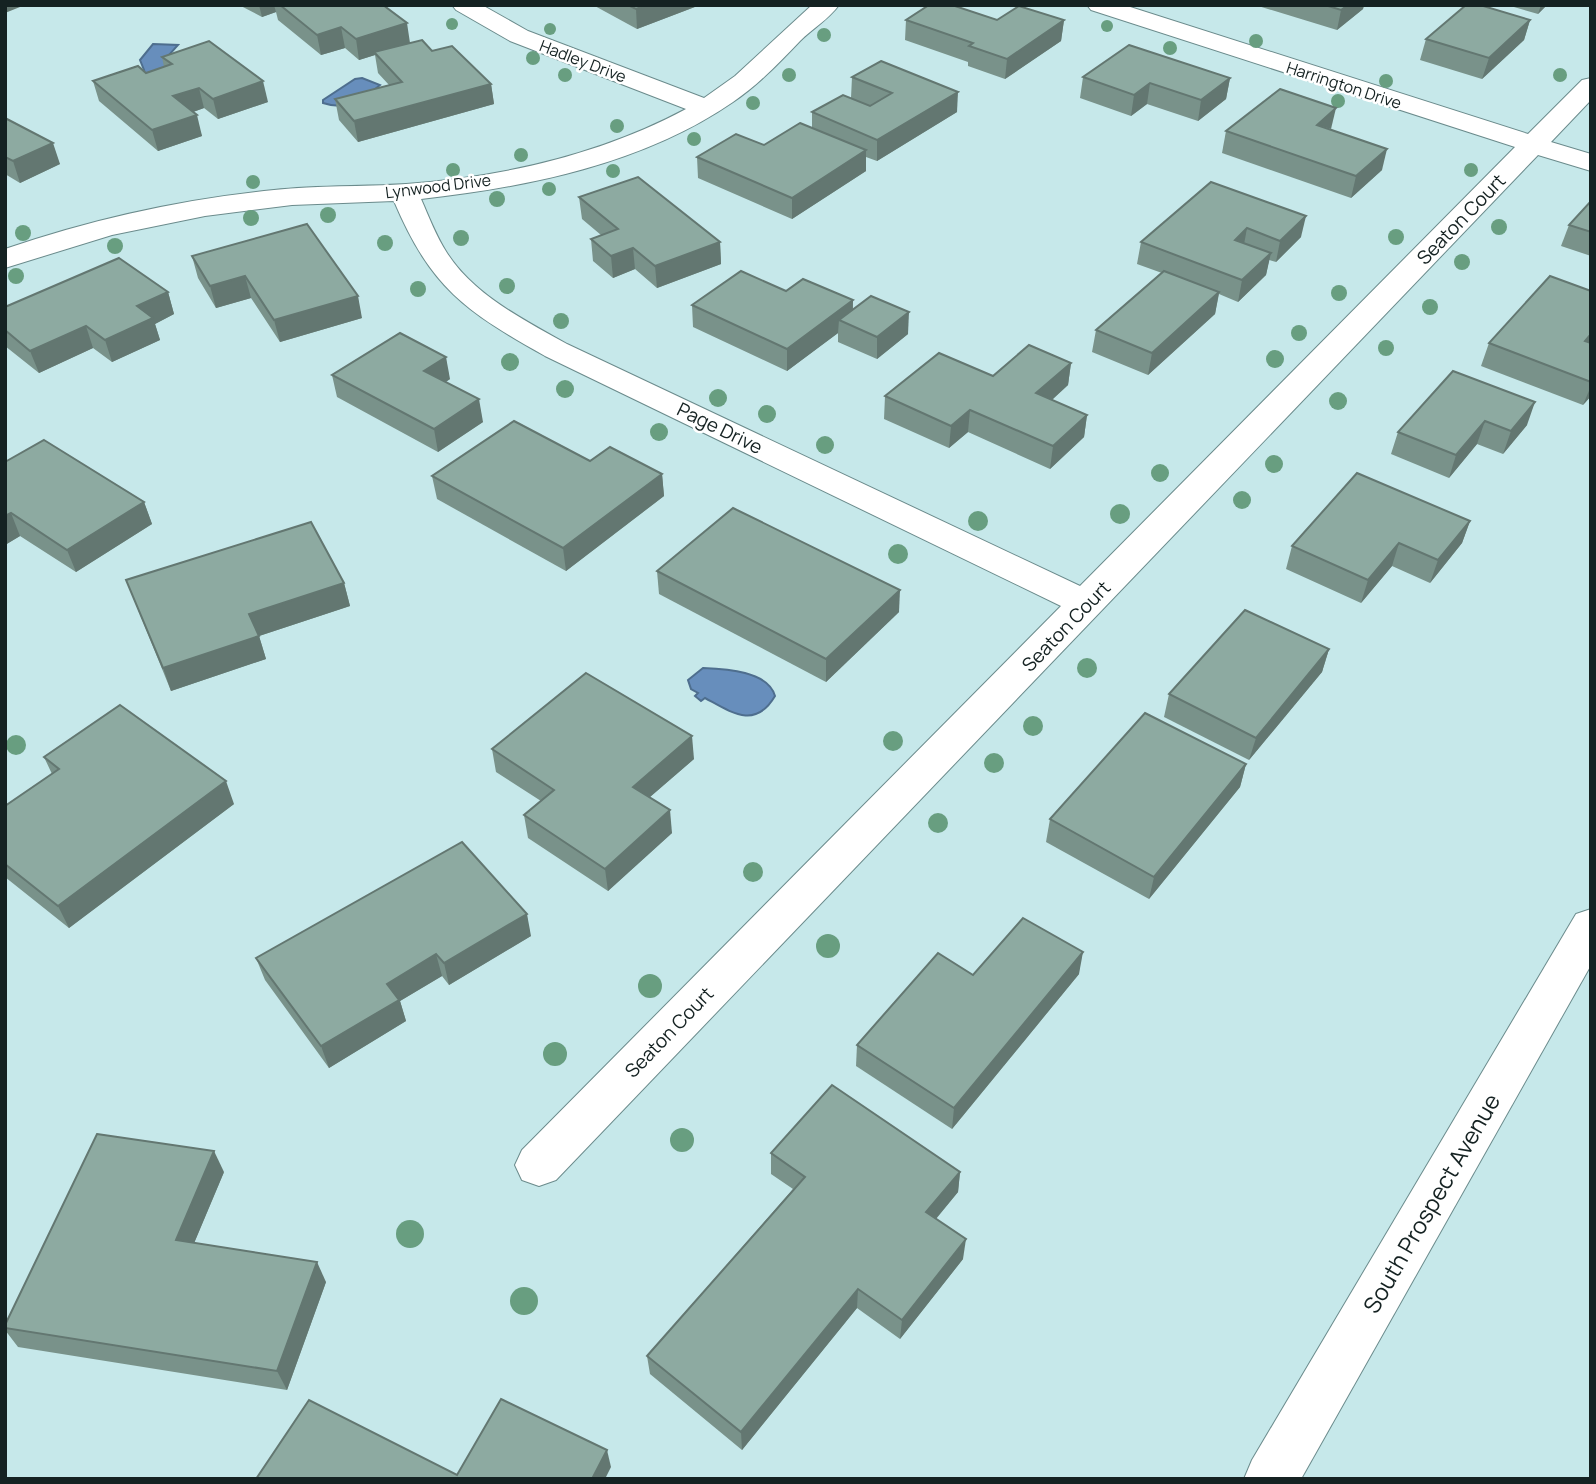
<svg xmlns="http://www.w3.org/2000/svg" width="1596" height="1484" font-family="Manrope,sans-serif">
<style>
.water{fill:#678ebc;stroke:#4e6e8e;stroke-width:2}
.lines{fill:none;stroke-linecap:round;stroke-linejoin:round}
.minor-casing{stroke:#6b8b8c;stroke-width:2}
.secondary-casing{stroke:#6b8b8c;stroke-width:2}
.minor{fill:#fff;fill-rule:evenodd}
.secondary{fill:#fff;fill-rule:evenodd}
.tree{fill:#689e80}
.wall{fill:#79928a}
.shaded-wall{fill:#637771}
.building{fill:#8daaa1;stroke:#637771;stroke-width:2}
.labels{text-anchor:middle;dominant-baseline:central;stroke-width:5;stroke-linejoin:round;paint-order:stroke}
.far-street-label{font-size:16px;fill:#152222;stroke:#fff}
.street-label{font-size:19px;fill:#152222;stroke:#fff}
.near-street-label{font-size:23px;fill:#152222;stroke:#fff}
</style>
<rect width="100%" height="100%" fill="#c6e8ea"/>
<g class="water">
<polygon points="153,44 178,45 168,56 174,66 146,74 141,71 144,70 140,60"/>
<path d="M362,78L380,85C362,101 347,111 323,103V100L355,79Z"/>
<path d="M703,668C726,669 768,671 775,696C755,730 731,712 705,698L701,701L695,696L698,693L691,689L688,680Z"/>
</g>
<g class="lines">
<g class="minor-casing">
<path id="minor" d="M452,5H482L528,31L704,98L735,76L812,5H839C829,19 812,29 800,41C779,63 758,85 733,102C643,164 528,187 421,199C429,217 436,236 447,253C474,295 524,320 567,344L1080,586L1515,147L1091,10L1087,5H1124L1528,134L1582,80L1591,78V100L1551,142L1591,154V171L1538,155L556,1180L539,1186L522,1180L515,1165L522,1150L1061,606L545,356C465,311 431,288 394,201L292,205L205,216L112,235L5,268V249C92,219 183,199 274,190C318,185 362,187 406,184C502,177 600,155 686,109L510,41L456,10Z"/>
</g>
<g class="secondary-casing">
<polygon id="secondary" points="1591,909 1591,965 1301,1479 1244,1479 1252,1460 1576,914"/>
</g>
<use href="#minor" class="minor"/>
<use href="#secondary" class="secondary"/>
</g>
<g class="tree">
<circle cx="452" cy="24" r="6"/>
<circle cx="1107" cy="26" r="6"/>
<circle cx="550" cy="29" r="6"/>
<circle cx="824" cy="35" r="7"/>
<circle cx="1256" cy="41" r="7"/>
<circle cx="1170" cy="48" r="7"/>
<circle cx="533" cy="58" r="7"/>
<circle cx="565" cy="75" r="7"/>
<circle cx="789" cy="75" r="7"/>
<circle cx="1560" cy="75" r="7"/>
<circle cx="1386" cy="81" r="7"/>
<circle cx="1338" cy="101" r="7"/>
<circle cx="753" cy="103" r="7"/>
<circle cx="617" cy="126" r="7"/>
<circle cx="694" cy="139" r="7"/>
<circle cx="521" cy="155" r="7"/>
<circle cx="453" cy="170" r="7"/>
<circle cx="1471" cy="170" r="7"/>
<circle cx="613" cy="171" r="7"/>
<circle cx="253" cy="182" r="7"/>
<circle cx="549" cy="189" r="7"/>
<circle cx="497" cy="199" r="8"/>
<circle cx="328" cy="215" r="8"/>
<circle cx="251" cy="218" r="8"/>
<circle cx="1499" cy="227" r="8"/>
<circle cx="23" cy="233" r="8"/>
<circle cx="1396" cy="237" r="8"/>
<circle cx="461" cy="238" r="8"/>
<circle cx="385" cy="243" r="8"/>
<circle cx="115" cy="246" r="8"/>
<circle cx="1462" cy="262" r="8"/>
<circle cx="16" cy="276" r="8"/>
<circle cx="507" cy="286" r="8"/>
<circle cx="418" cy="289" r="8"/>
<circle cx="1339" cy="293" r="8"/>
<circle cx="1430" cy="307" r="8"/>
<circle cx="561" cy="321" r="8"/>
<circle cx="1299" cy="333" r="8"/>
<circle cx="1386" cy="348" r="8"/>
<circle cx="1275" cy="359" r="9"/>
<circle cx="510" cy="362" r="9"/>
<circle cx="565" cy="389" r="9"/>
<circle cx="718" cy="398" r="9"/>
<circle cx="1338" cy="401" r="9"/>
<circle cx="767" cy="414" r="9"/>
<circle cx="659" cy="432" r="9"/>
<circle cx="825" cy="445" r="9"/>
<circle cx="1274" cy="464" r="9"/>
<circle cx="1160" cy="473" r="9"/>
<circle cx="1242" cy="500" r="9"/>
<circle cx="1120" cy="514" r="10"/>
<circle cx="978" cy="521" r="10"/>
<circle cx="898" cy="554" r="10"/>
<circle cx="1087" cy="668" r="10"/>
<circle cx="1033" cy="726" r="10"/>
<circle cx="893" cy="741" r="10"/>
<circle cx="16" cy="745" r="10"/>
<circle cx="994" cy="763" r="10"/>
<circle cx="938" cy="823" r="10"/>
<circle cx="753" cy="872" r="10"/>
<circle cx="828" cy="946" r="12"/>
<circle cx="650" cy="986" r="12"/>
<circle cx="555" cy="1054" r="12"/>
<circle cx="682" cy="1140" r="12"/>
<circle cx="410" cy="1234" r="14"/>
<circle cx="524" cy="1301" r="14"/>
</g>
<g class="wall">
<polygon points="239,5 383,5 410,43 432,51 491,84 494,104 358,142 339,120 335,99 389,85 378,73 375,55 359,60 345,48 321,55 278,20 276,12 262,17"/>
<polygon points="593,5 700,5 637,29"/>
<polygon points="1255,5 1364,5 1363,9 1337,30"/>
<polygon points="1507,5 1547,5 1538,14"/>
<polygon points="906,20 1064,20 1061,41 1005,79 968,66 968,62 905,40"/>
<polygon points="1530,20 1524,40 1482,79 1420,60 1426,39"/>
<polygon points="162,57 268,102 218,119 204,108 193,112 202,136 158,151 99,101 93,81 146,73 164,67"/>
<polygon points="852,77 957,112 877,161 866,157 866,171 792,219 698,178 697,157 764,145 812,128 812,112 851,98"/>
<polygon points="1083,77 1230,78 1226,99 1198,121 1147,104 1131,116 1080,98"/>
<polygon points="5,118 60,164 20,183 5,174"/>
<polygon points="1331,129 1382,170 1351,198 1222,153 1226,131"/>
<polygon points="1211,182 1301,237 1276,262 1269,260 1266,275 1238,302 1219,294 1215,314 1148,375 1092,352 1096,330 1162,273 1137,264 1141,242"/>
<polygon points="579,197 720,242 721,264 657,288 635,269 613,278 593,261 591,239 601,235 582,219"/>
<polygon points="1591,201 1591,256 1561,246 1569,225"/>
<polygon points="192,256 362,318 280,342 251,298 216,308 198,278"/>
<polygon points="786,291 853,300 853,309 908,334 877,359 838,342 838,333 787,371 693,327 692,305"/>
<polygon points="1591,291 1591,396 1583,405 1481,366 1489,343"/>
<polygon points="168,292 174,314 155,324 160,340 112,362 93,348 39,373 5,346 5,307"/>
<polygon points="1071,363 1068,385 1052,400 1087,415 1084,437 1050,469 968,432 949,448 884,419 885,396 993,376"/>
<polygon points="1453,371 1527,425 1503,454 1477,444 1449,478 1391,454 1398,432"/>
<polygon points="332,375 450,379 446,382 483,422 438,452 337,397"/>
<polygon points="590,461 662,474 664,496 566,571 437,499 432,476"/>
<polygon points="5,462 144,502 152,524 76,572 20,536 5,545"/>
<polygon points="1470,521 1462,543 1430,583 1392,566 1361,603 1286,569 1292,546"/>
<polygon points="657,571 899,612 826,682 659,594"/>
<polygon points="126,580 344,583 350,606 259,636 266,659 171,691"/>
<polygon points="1329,649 1322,672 1249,760 1164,717 1169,694"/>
<polygon points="492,749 694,759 650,797 672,833 608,891 528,838 524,815 541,801 496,772"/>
<polygon points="44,757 234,804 69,928 5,877 5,806 52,774"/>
<polygon points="1246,764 1240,787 1149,899 1046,842 1050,819"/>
<polygon points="531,936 449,985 442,976 400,1001 406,1021 329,1068 265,980 256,958"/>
<polygon points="1079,974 952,1129 856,1066 857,1045 973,975"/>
<polygon points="771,1153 960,1172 958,1192 936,1219 963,1259 900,1339 857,1308 742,1450 650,1374 647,1356 793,1189 771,1174"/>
<polygon points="224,1172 194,1243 326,1282 287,1390 18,1347 5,1330 5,1325"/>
</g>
<g class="shaded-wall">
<polygon points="5,5 25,5 5,13"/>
<polygon points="259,5 274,5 276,12 262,17"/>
<polygon points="646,5 700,5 637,29 636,9"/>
<polygon points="1348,5 1364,5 1363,9 1337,30 1341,10"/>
<polygon points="1541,5 1547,5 1538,14"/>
<polygon points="1064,20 1061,41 1005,79 1007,59"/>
<polygon points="1530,20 1524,40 1482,79 1489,58"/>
<polygon points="407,23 410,43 374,52 375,55 359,60 356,39"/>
<polygon points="341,27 345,48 321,55 317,35"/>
<polygon points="1230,78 1226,99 1198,121 1201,100"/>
<polygon points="263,81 268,102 218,119 213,99"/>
<polygon points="1150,83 1147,104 1131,116 1134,95"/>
<polygon points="491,84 494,104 358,142 354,121"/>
<polygon points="199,88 204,108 179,117 173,96"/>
<polygon points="958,92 957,112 877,161 877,140"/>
<polygon points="1336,108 1331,129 1317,125"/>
<polygon points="197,115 202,136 158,151 152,130"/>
<polygon points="53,143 60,164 20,183 13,161"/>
<polygon points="1387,149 1382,170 1351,198 1356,176"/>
<polygon points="866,150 866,171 792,219 792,198"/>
<polygon points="1306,216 1301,237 1276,262 1280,241"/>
<polygon points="1247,228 1243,250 1235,240"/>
<polygon points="720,242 721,264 657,288 655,266"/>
<polygon points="633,248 635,269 613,278 611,256"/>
<polygon points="1271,253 1266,275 1238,302 1242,280"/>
<polygon points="245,276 251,298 216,308 210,286"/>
<polygon points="168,292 174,314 155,324 160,340 112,362 105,340 137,306"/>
<polygon points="1219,292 1215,314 1148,375 1152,353"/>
<polygon points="358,296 362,318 280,342 274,320"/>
<polygon points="853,300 852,323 839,320 838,333 787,371 787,349"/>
<polygon points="909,312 908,334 877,359 877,337"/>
<polygon points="86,326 93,348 39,373 30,351"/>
<polygon points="1591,334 1591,342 1588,349 1585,341"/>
<polygon points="446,357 450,379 428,393 424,371"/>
<polygon points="1071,363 1068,385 1034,416 1036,393"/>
<polygon points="1591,386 1591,396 1583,405"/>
<polygon points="479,399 483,422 438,452 434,429"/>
<polygon points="1535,402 1527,425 1503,454 1511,431"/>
<polygon points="970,410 968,432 949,448 951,426"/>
<polygon points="1087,415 1084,437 1050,469 1053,446"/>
<polygon points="1485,421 1477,444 1449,478 1456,455"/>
<polygon points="662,474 664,496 566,571 563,548"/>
<polygon points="144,502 152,524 76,572 67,550"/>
<polygon points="11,513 20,536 5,545 5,516"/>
<polygon points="1470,521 1462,543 1430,583 1438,560"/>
<polygon points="1399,543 1392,566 1361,603 1368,580"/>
<polygon points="344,583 350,606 256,637 249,614"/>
<polygon points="900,590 899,612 826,682 826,659"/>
<polygon points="259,636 266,659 171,691 163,668"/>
<polygon points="1329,649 1322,672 1249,760 1256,738"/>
<polygon points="692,736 694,759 636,809 633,787"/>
<polygon points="1246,764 1240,787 1149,899 1154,877"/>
<polygon points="226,781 234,804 69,928 58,906"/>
<polygon points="670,810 672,833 608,891 605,869"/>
<polygon points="527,914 531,936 449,985 444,963"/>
<polygon points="1083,952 1079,974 952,1129 954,1108"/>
<polygon points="436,954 442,976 400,1001 406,1021 329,1068 321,1046 387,984"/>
<polygon points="214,1151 224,1172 187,1260 176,1240"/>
<polygon points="960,1172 958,1192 924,1233 926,1212"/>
<polygon points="966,1239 963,1259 900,1339 902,1320"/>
<polygon points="317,1262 326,1282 287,1390 277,1371"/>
<polygon points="858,1289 857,1308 742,1450 741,1432"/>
<polygon points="607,1450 611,1467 605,1479 592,1479"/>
</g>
<g class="building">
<polygon points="280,5 383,5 407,23 356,39 341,27 317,35"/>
<polygon points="628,5 646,5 636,9"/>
<polygon points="929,5 952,5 997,20 1019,6 1064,20 1007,59 969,46 973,43 906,20"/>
<polygon points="1325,5 1348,5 1341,10"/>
<polygon points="1466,5 1480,5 1530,20 1489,58 1426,39"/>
<polygon points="422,40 432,51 452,46 491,84 354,121 335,99 402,82 374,52"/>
<polygon points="209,41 263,81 213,99 199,88 173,96 197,115 152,130 93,81 138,66 146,73 172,64 162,57"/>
<polygon points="1129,45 1230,78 1201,100 1150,83 1134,95 1083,77"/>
<polygon points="881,61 958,92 877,140 812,112 843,95 870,106 892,93 852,77"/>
<polygon points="1280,89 1336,108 1317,125 1387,149 1356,176 1226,131"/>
<polygon points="5,118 53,143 13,161 5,157"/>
<polygon points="800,123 866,150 792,198 697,157 736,134 764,145"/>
<polygon points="638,177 720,242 655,266 633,248 611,256 591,239 618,229 579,197"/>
<polygon points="1211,182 1306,216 1280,241 1247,228 1235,240 1271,253 1242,280 1141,242"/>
<polygon points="1591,201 1591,232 1569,225"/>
<polygon points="307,224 358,296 274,320 245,276 210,286 192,256"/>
<polygon points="119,258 168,292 137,306 153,318 105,340 86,326 30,351 5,330 5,307"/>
<polygon points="741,271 786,291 803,279 853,300 787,349 692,305"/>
<polygon points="1164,271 1219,292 1152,353 1096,330"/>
<polygon points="1550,276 1591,291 1591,334 1585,341 1591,343 1591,382 1489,343"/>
<polygon points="871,296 909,312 877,337 839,320"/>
<polygon points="400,333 446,357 424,371 479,399 434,429 332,375"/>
<polygon points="1029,345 1071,363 1036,393 1087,415 1053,446 970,410 951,426 885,396 939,353 993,376"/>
<polygon points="1453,371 1535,402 1511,431 1485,421 1456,455 1398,432"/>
<polygon points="514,421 590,461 610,447 662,474 563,548 432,476"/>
<polygon points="44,440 144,502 67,550 11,513 5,516 5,462"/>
<polygon points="1357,473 1470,521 1438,560 1399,543 1368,580 1292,546"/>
<polygon points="733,508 900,590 826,659 657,571"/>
<polygon points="311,522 344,583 249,614 259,636 163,668 126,580"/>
<polygon points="1245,610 1329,649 1256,738 1169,694"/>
<polygon points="586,673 692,736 633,787 670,810 605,869 524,815 554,790 492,749"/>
<polygon points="120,705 226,781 58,906 5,864 5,806 59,769 44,757"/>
<polygon points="1145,713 1246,764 1154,877 1050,819"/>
<polygon points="462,842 527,914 444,963 436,954 387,984 399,1000 321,1046 256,958"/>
<polygon points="1023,918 1083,952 954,1108 857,1045 938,953 973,975"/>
<polygon points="832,1085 960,1172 926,1212 966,1239 902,1320 858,1289 741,1432 647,1356 805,1177 771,1153"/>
<polygon points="97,1134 214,1151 176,1240 317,1262 277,1371 5,1328 5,1325"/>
<polygon points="501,1399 607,1450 592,1479 256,1479 309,1400 457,1475"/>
</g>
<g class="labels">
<g class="far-street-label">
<text transform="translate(583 61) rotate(21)">Hadley Drive</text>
<text transform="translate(1344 85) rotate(18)">Harrington Drive</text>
<text transform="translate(438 186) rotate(-7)">Lynwood Drive</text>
</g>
<g class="street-label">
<text transform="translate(1461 219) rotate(-46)">Seaton Court</text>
<text transform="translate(720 428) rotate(26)">Page Drive</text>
<text transform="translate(1066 626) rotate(-46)">Seaton Court</text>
<text transform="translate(669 1032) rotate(-46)">Seaton Court</text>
</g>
<g class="near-street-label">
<text transform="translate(1431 1203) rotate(-60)">South Prospect Avenue</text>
</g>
</g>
<rect width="1596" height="1484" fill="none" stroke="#152222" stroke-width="14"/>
</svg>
